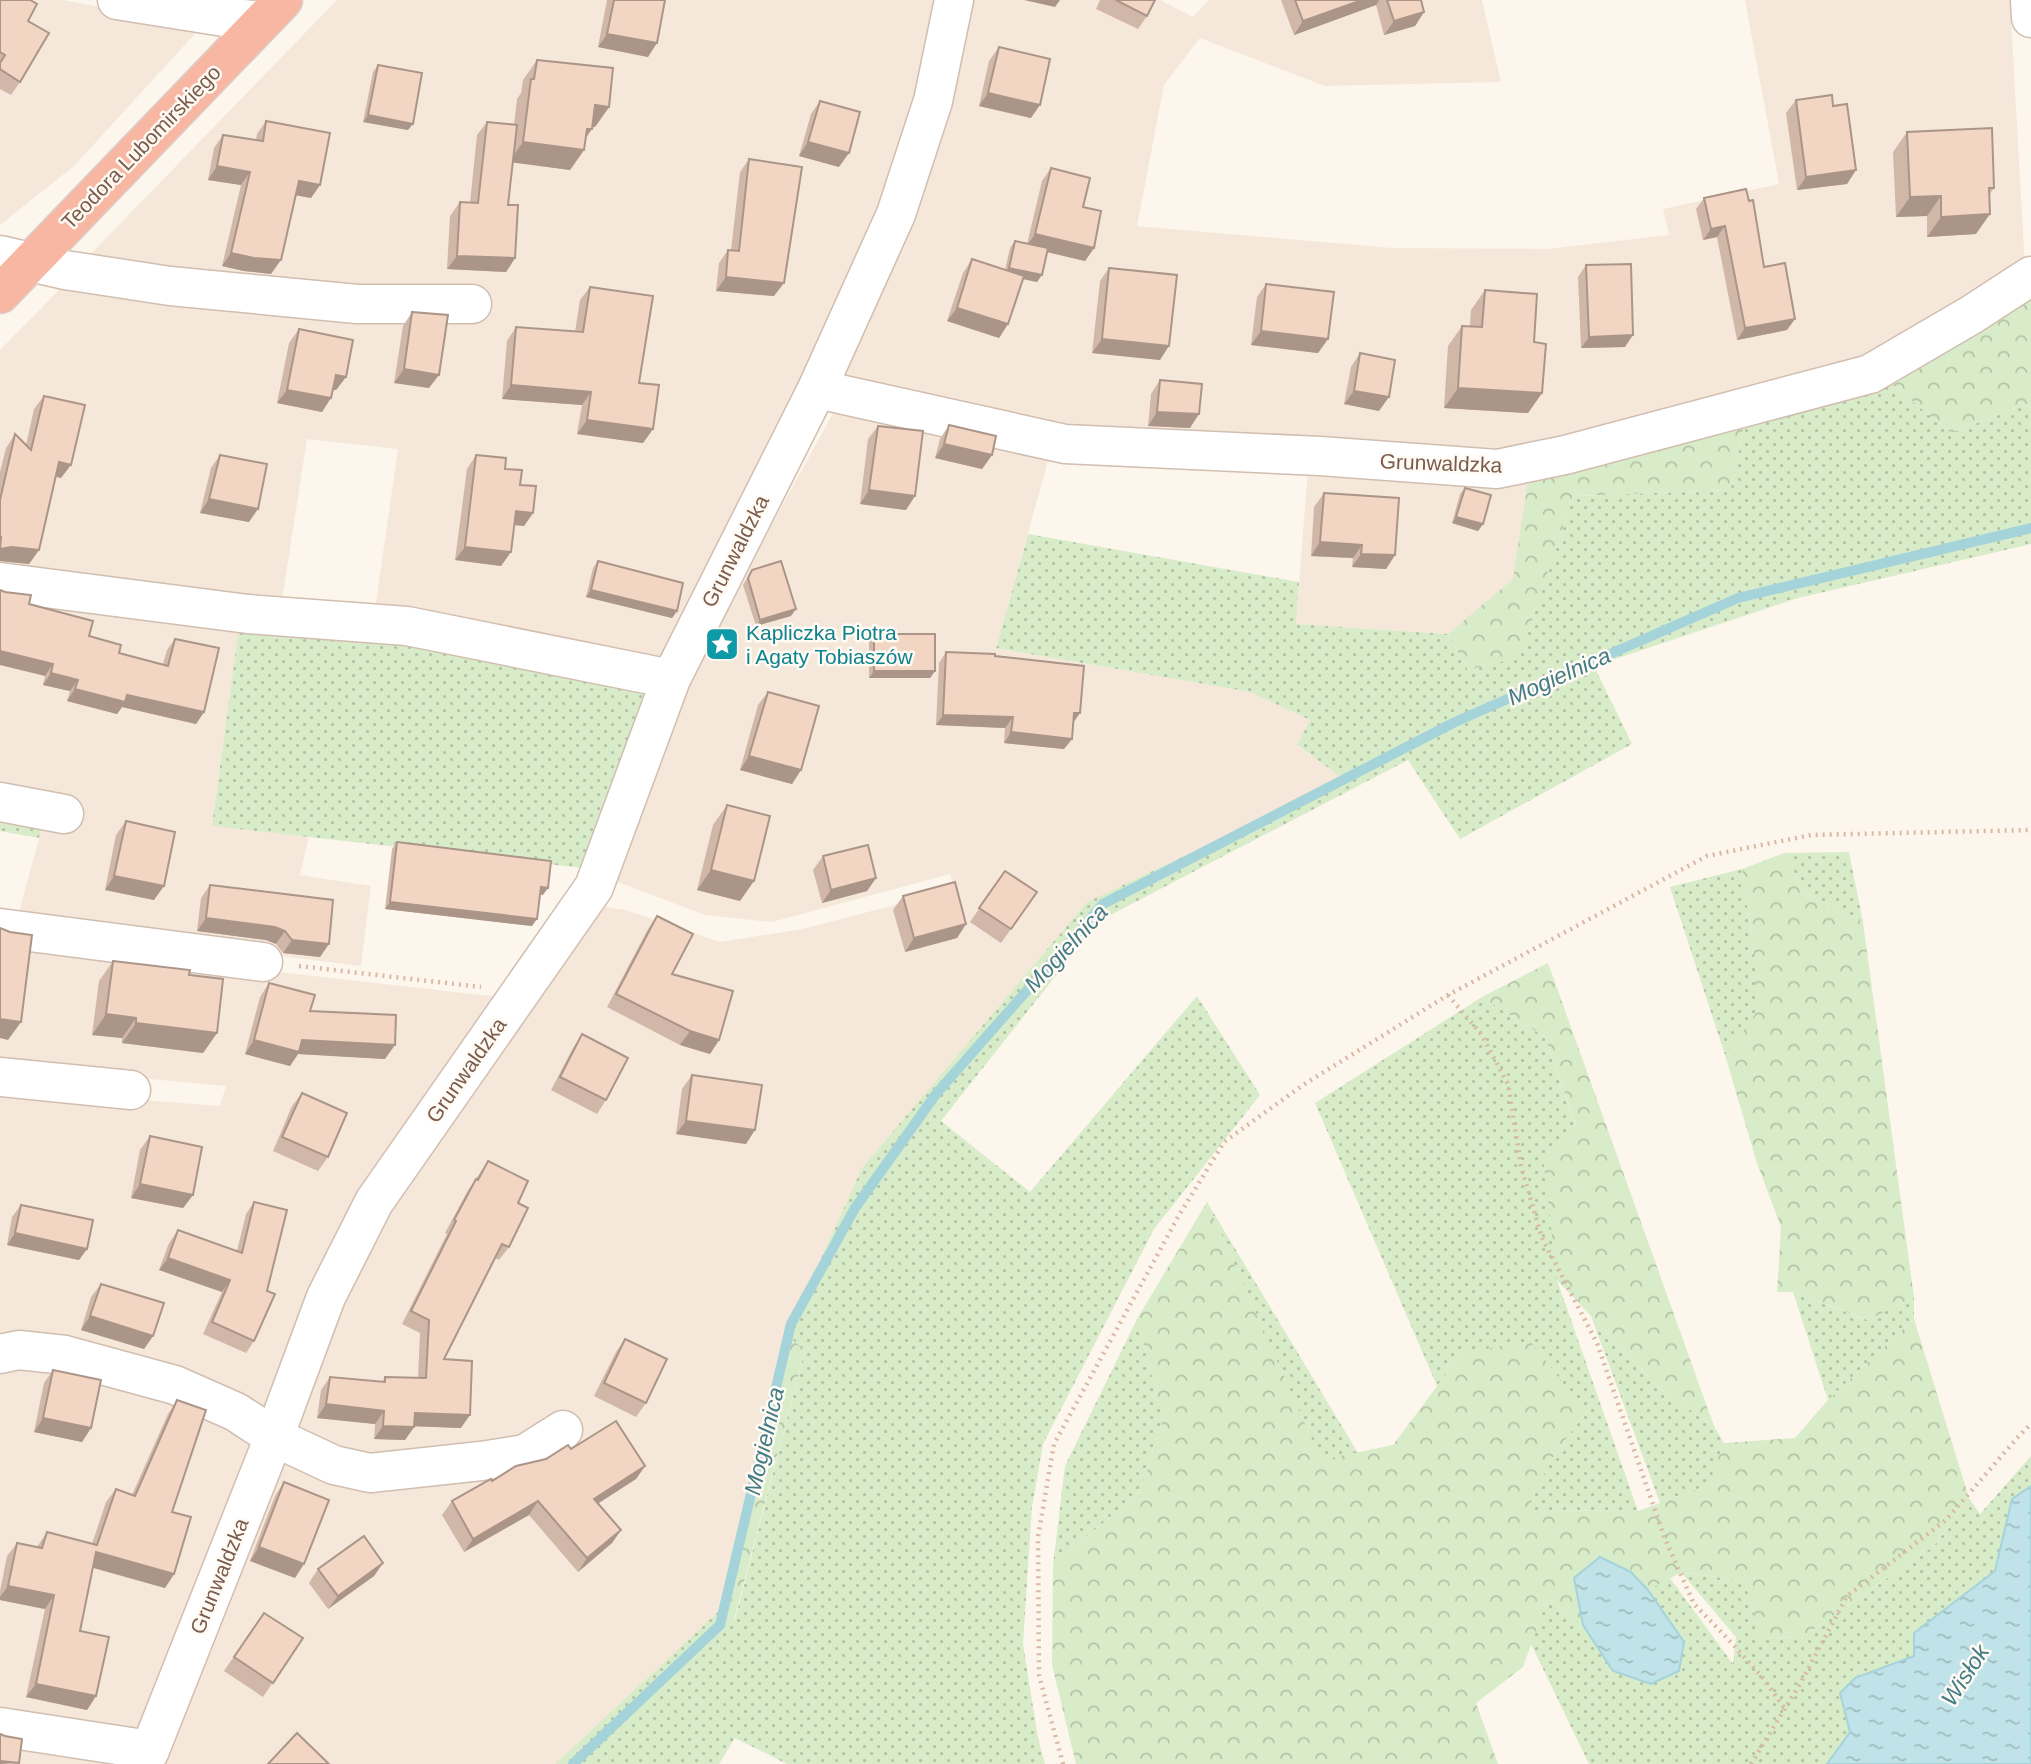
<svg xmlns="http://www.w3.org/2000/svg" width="2031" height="1764" font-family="Arial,sans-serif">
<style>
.residential{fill:#f5e8da}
.grass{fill:url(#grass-dots)}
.forest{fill:url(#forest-crowns)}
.water{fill:url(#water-ripples);stroke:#a5d3da;stroke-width:2}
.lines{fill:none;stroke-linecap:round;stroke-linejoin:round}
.stream{stroke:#a5d3da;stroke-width:10}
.minor-casing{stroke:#d1beb0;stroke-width:41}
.highway-casing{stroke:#dad1cd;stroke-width:41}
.path{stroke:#d9b8a5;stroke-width:4.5;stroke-dasharray:2 5;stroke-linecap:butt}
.minor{stroke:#fff;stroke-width:38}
.highway{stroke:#f7b7a3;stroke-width:38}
.wall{fill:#d1b7a8}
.shaded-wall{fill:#aa9588}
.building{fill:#f3d5c3;stroke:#aa9588;stroke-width:2}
.labels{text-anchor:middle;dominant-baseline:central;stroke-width:5;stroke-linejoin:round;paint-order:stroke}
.street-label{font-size:21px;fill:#7a5c4d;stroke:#fffaf3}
.culture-label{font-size:21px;fill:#0d838f;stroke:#fffaf3;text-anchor:start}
.water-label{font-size:23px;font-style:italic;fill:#437c86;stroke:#fffaf3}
</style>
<defs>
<pattern id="grass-dots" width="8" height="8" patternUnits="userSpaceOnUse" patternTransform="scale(1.75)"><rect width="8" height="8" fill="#d8ecc9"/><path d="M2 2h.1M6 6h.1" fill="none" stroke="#b4c2a5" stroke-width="1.8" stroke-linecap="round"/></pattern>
<pattern id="forest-crowns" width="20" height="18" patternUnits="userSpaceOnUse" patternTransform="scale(1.75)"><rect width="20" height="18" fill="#d8ecc9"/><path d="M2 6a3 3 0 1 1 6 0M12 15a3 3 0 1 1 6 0" fill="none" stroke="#b4c2a5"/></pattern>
<pattern id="water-ripples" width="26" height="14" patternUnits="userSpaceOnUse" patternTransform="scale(1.75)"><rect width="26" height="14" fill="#bfe3e8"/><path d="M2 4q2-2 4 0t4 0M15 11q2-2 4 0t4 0" fill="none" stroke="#a0bbbe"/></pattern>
</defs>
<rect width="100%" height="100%" fill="#fdf6ec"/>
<g class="residential">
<polygon points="0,0 63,0 202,26 74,166 0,225"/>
<polygon points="337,0 937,0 915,112 815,361 664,666 374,616 398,449 307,439 281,606 0,571 0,350 68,281 82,263"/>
<polygon points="971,0 1160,0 1193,17 1209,0 1482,0 1501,82 1325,86 1200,38 1164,85 1137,226 1392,248 1548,249 1669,235 1663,209 1779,184 1745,0 2010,0 2025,268 1896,350 1498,459 1071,432 843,378"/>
<polygon points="841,410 1051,450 996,648 1250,692 1310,720 1297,746 1346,780 1087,902 862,1168 786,1335 722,1608 555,1764 159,1764 281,1462 340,1478 400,1482 502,1467 566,1439 553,1421 515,1445 439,1461 376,1467 327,1453 293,1428 304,1388 358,1263 377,1227 440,1126 605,907 626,910 720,942 803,929 955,889 950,874 772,922 705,915 618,882 612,866 693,664 756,535 765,537 832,415"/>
<polygon points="1308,469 1528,479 1514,579 1448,634 1296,624"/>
<polygon points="0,591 239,626 212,826 309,836 300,875 371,886 361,966 16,923 50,798 0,790"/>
<polygon points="0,934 261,970 499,997 265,1423 0,1346 0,1089 220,1106 226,1086 0,1065"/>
<polygon points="38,1364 215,1414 255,1444 136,1742 0,1720 0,1366"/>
<polygon points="0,1739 126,1764 0,1764"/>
</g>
<g class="grass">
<polygon points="1887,380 1951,433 2031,402 2031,544 1798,598 1594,666 1632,744 1460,839 1408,760 1099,921 941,1121 1030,1192 1197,996 1260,1095 1154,1229 1043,1444 1032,1507 1023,1644 1038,1738 1045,1764 787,1764 735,1738 719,1764 555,1764 722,1608 735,1619 805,1350 786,1335 862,1168 1087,902 1345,780 1297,745 1310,720 1250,692 996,648 1028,534 1299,582 1296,624 1448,634 1468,670 1520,656 1573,496 1730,490 1744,426"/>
<polygon points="239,626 416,639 652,683 582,868 212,826"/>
<polygon points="0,811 44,819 39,838 0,831"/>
<polygon points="1849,852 1863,922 1804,892 1784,853"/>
<polygon points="1742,869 1755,961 1755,1016 1725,1055 1670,887"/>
<polygon points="1482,997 1545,1037 1578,1132 1557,1280 1638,1511 1527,1510 1550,1461 1586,1412 1462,1353 1437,1386 1315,1103"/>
<polygon points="1207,1202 1358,1453 1321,1461"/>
<polygon points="1793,1292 1867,1320 1914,1297 1914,1319 1828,1400"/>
<polygon points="1591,1316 1662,1391 1714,1426 1724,1443 1709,1485 1660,1503"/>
<polygon points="1137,1319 1163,1418 1140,1492 1053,1565 1065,1466"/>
<polygon points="2031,1456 2031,1486 2012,1499 1995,1571 1914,1633 1914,1656 1855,1678 1850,1732 1827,1764 1589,1764 1531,1644 1548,1598 1583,1625 1613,1671 1684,1642 1648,1590 1670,1578 1733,1664 1736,1637 1681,1572 1745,1581 1759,1637 1801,1638 1934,1546 1969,1498 1980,1514"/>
</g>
<g class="forest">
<polygon points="2031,295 2031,402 1951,433 1887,380"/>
<polygon points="1744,426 1730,490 1573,496 1520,657 1468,670 1448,634 1513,579 1528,479"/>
<polygon points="1784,853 1804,892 1863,922 1914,1297 1868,1320 1793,1292 1777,1292 1781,1227 1757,1163 1725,1055 1755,1015 1755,961 1742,869"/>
<polygon points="1548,963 1714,1426 1662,1391 1557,1280 1543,1157 1578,1131 1545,1037 1482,997"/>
<polygon points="1207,1202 1321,1460 1393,1445 1462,1353 1530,1341 1586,1412 1550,1461 1528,1510 1638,1511 1708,1485 1724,1443 1795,1438 1828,1400 1914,1319 1969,1498 1934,1546 1801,1638 1759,1637 1745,1581 1682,1572 1648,1590 1631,1572 1574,1578 1583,1625 1548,1598 1523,1667 1476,1703 1498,1764 1076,1764 1052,1665 1053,1565 1140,1492 1163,1418 1137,1319"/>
<polygon points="786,1335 805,1350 734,1620 722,1608"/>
</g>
<g class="water">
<polygon points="2031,1486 2031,1764 1827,1764 1850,1732 1840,1693 1855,1678 1914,1656 1914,1633 1995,1571 2012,1499"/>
<polygon points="1600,1557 1631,1572 1648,1590 1684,1642 1679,1671 1651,1684 1613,1671 1583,1625 1574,1578"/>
</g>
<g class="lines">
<polyline class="stream" points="573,1764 720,1625 791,1324 855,1208 936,1094 1103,904 1455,722 1738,598 2031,528"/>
<g class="minor-casing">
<g id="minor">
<polyline points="117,0 224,17 262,21"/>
<polyline points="2030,0 2031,18"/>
<polyline points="0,255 65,270 170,286 357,304 472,304"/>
<polyline points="817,389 1065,444 1320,456 1497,469 1565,455 1870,374 1971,315 2031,276"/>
<polyline points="0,582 248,614 407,626 671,679"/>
<polyline points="0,802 64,814"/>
<polyline points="0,928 263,962"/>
<polyline points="0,1077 131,1090"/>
<polyline points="0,1354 19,1350 65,1355 175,1385 236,1412 274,1437 334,1465 370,1473 481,1461 525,1454 563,1430"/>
<polyline points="0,1727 150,1750"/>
<polyline points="143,1764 150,1750 274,1437 326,1297 374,1202 594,887 671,679 817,389 896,214 933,101 954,0"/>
</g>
</g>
<g class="highway-casing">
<polyline id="highway" points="0,294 283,0"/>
</g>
<g class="path">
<polyline points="299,966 481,987"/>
<polyline points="1448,995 1481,1034 1508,1084 1521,1166 1542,1238 1597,1343 1665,1539 1694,1604 1728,1639 1763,1678 1785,1709"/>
<polyline points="1063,1764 1039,1675 1038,1537 1054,1444 1178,1217 1224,1142 1303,1085 1448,995 1707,856 1811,835 2031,830"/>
<polyline points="1751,1764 1800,1684 1847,1596 1946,1520 2018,1437 2031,1424"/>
</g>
<use href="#minor" class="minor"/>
<use href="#highway" class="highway"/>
</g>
<g class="wall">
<polygon points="0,0 28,21 20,82 11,95 0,89"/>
<polygon points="607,0 665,0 648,57 598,47"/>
<polygon points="1100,0 1155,0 1147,16 1138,29 1096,9"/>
<polygon points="1281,0 1421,0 1424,12 1415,26 1384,35 1376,5 1294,35"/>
<polygon points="999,47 1031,118 979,106 989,61"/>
<polygon points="537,60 609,107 595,127 592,127 585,139 584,150 570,170 513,162 508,205 515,258 506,272 447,269 450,216 460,202 470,203 477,135 487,122 514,125 517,99 521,93 523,80"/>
<polygon points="378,65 408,130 363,122 373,72"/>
<polygon points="1796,100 1833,106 1856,170 1847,184 1797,190 1786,113"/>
<polygon points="820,101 839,167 799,156 811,114"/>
<polygon points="266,121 320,185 311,198 295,195 271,274 244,271 222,266 241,185 208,180 214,148 223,135 256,140 257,134"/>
<polygon points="1907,132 1994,188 1989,195 1976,234 1927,237 1927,216 1896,217 1893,152"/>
<polygon points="749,159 774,296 716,291 719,263 728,250 731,250 740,172"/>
<polygon points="1051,168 1083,207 1094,248 1085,261 1047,252 1037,282 1023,279 1008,324 999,338 947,321 963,273 972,259 1005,270 1010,248 1015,241 1027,244 1042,181"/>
<polygon points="1704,198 1764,267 1787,330 1737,340 1717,237 1703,240 1696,209"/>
<polygon points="1586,265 1625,347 1581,348 1578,277"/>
<polygon points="1109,268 1160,360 1092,353 1100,281"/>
<polygon points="1266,284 1328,339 1318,353 1251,345 1257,297"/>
<polygon points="590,287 639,383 653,429 643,443 577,434 582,405 502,399 507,341 516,327 575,332 580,300"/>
<polygon points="1485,290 1534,342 1542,393 1528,413 1444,408 1448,346 1462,326 1470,326 1471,310"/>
<polygon points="412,312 429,388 394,383 403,326"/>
<polygon points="299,329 346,377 336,390 333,390 322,412 277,403 289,343"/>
<polygon points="1360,353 1379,411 1344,404 1351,367"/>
<polygon points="1160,380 1190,428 1148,426 1151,394"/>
<polygon points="44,396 61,478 56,477 39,550 29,564 0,561 0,472 6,448 15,434 26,445 34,409"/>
<polygon points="949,425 992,455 982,469 935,458 940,439"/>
<polygon points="878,426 906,510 860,504 868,439"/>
<polygon points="220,455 249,522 200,513 211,468"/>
<polygon points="476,455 505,469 520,485 533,513 524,526 514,525 501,566 455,560 467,469"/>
<polygon points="1465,488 1483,524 1478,531 1452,523 1460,494"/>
<polygon points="1324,493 1395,555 1386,569 1352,567 1353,558 1311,556 1314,507"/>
<polygon points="598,561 677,611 672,618 586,597 593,568"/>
<polygon points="752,570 791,616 756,626 743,585"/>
<polygon points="29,604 119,653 163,664 167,650 175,639 204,712 196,724 122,707 117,714 67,701 70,691 43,685 45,676"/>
<polygon points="874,634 935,671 930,678 869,678 869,641"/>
<polygon points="946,652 995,656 1080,713 1073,723 1072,739 1064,749 1004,743 1005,728 936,725 939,663"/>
<polygon points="768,692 801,770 792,784 740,770 758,705"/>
<polygon points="727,805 740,901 697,890 713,825"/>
<polygon points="126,821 154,900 105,890 116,835"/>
<polygon points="397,842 543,895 540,894 532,926 385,909 392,849"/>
<polygon points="823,856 876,878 867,891 822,903 813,870"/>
<polygon points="1005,871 1037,892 1001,943 970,922"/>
<polygon points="210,885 333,900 320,957 283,953 276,944 266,940 197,931 201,898"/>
<polygon points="903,896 966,924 957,938 905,952 893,910"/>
<polygon points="657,916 672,974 719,1040 710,1054 680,1045 607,1007 648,929"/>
<polygon points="113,961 189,975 217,1033 203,1053 122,1043 122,1038 92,1035 99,981"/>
<polygon points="269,983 310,1011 385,1059 298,1054 290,1066 245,1054 260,997"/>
<polygon points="582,1034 606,1100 597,1114 551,1090 573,1048"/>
<polygon points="692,1075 746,1144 676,1134 682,1089"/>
<polygon points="302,1093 328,1157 318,1171 273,1151 292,1106"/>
<polygon points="150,1136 193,1195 183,1208 131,1198 140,1150"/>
<polygon points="488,1161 518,1203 509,1247 499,1260 495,1258 444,1359 461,1428 415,1426 405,1440 374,1439 375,1424 317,1418 321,1390 330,1377 382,1382 385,1377 418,1378 420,1333 402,1324 447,1234 445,1233 467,1192"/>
<polygon points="254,1202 254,1341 246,1353 203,1334 222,1292 159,1270 169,1243 178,1230 237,1251 246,1214"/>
<polygon points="21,1205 87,1249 79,1260 7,1245 12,1217"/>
<polygon points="101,1284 153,1336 144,1349 81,1330 91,1297"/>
<polygon points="625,1339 646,1403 636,1417 594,1396 616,1352"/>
<polygon points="53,1370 91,1428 82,1442 34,1432 44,1383"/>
<polygon points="177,1400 172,1512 174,1574 165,1588 93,1568 80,1631 96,1696 87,1710 26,1697 45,1609 0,1600 0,1591 7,1556 17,1543 37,1547 47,1532 92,1544 106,1502 116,1489 132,1495 168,1414"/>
<polygon points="571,1449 645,1466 636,1479 598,1503 621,1530 612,1543 578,1572 529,1515 464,1552 442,1515 452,1501 492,1481"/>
<polygon points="284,1482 295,1578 250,1561 275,1496"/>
<polygon points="383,1563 374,1576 328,1609 309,1583 318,1569"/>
<polygon points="264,1613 303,1638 263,1697 224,1671"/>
</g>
<g class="shaded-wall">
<polygon points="1024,0 1060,0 1055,7"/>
<polygon points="1362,0 1379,0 1376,5 1294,35 1303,21"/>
<polygon points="1424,12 1415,26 1384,35 1394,21"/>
<polygon points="607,34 657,43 648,57 598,47"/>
<polygon points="988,93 1040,105 1031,118 979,106"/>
<polygon points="595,105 609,107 595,127 581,125"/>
<polygon points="368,115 413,124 408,130 363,122"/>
<polygon points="587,129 592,129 578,149 584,150 570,170 509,162 523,142"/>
<polygon points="808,142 849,153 839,167 799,156"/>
<polygon points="217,166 250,172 241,185 208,180"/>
<polygon points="1856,170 1847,184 1797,190 1806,177"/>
<polygon points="299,181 320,185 311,198 289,194"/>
<polygon points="1941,196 1927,216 1896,217 1910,197"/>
<polygon points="1990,214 1976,234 1927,237 1941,217"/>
<polygon points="1725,226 1717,237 1703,240 1711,229"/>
<polygon points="1035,234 1094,248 1085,261 1026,247"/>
<polygon points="231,253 281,260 271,274 244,271 222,266"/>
<polygon points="457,256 515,258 506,272 447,269"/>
<polygon points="1009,268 1042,275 1037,282 1004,275"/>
<polygon points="726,277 784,283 774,296 716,291"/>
<polygon points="957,308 1008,324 999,338 947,321"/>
<polygon points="1795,319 1787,330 1737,340 1745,328"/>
<polygon points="1261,331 1328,339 1318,353 1251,345"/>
<polygon points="1633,335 1625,347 1581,348 1589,337"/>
<polygon points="1102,339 1169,346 1160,360 1092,353"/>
<polygon points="404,369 439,375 429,388 394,383"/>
<polygon points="336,375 346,377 336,390 326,389"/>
<polygon points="511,385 591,392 582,405 502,399"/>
<polygon points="1458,388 1542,393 1528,413 1444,408"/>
<polygon points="287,390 331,398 322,412 277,403"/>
<polygon points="1354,391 1389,397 1379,411 1344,404"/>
<polygon points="1157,412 1199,414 1190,428 1148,426"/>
<polygon points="587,420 653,429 643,443 577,434"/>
<polygon points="944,444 992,455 982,469 935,458"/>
<polygon points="59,462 71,465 61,478 50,475"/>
<polygon points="869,490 915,496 906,510 860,504"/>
<polygon points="209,499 258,509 249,522 200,513"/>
<polygon points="516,511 533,513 524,526 506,524"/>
<polygon points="1456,517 1483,524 1478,531 1452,523"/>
<polygon points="1320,542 1362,545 1353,558 1311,556"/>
<polygon points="12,547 39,550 29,564 0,561 0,549"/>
<polygon points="465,547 511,552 501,566 455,560"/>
<polygon points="1361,554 1395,555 1386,569 1352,567"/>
<polygon points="591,590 677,611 672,618 586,597"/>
<polygon points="796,609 791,616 756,626 760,620"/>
<polygon points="0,651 53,664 45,676 0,665"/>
<polygon points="874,671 935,671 930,678 869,678"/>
<polygon points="51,673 78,680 70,691 43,685"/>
<polygon points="75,689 127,695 204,712 196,724 122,707 117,714 67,701"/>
<polygon points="1074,713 1080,713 1072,724"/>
<polygon points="943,715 1013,717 1005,728 936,725"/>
<polygon points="1011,732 1072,739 1064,749 1004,743"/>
<polygon points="749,756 801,770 792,784 740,770"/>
<polygon points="711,870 754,881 740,901 697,890"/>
<polygon points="114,876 164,886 154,900 105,890"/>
<polygon points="876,878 867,891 822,903 831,890"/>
<polygon points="541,887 548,888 543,895 536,894"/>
<polygon points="390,902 537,919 532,926 385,909"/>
<polygon points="206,918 275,927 285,931 276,944 266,940 197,931"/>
<polygon points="966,924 957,938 905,952 914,938"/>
<polygon points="292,940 329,944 320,957 283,953"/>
<polygon points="106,1014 136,1018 122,1038 92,1035"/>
<polygon points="0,1019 21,1022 8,1040 0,1038"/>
<polygon points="136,1023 217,1033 203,1053 122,1043"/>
<polygon points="690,1031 719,1040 710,1054 680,1045"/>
<polygon points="254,1040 302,1040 395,1045 385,1059 298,1054 290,1066 245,1054"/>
<polygon points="686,1121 755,1130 746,1144 676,1134"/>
<polygon points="140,1184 193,1195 183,1208 131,1198"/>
<polygon points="15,1233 87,1249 79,1260 7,1245"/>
<polygon points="168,1258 230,1280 222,1292 159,1270"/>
<polygon points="90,1316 153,1336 144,1349 81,1330"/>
<polygon points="326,1404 384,1411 375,1424 317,1418"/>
<polygon points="415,1413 470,1415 461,1428 406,1426"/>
<polygon points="43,1418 91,1428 82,1442 34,1432"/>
<polygon points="383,1426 414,1427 405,1440 374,1439"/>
<polygon points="645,1466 636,1479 585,1512 594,1499"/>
<polygon points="538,1501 529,1515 464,1552 473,1539"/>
<polygon points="621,1530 612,1543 578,1572 587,1558"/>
<polygon points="259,1547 304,1564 295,1578 250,1561"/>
<polygon points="96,1552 174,1574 165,1588 87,1566"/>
<polygon points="383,1563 374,1576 328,1609 338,1596"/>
<polygon points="8,1586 54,1595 45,1609 0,1600 0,1597"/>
<polygon points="36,1684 96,1696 87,1710 26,1697"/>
<polygon points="0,1761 19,1763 0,1764"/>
</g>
<g class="building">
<polygon points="0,0 30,0 37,4 28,21 49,33 20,82 0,69 0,63 5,55 0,52"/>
<polygon points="614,0 665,0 657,43 607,34"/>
<polygon points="1116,0 1155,0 1147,16"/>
<polygon points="1295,0 1362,0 1303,21"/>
<polygon points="1387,0 1421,0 1424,12 1394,21"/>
<polygon points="999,47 1050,59 1040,105 988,93"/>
<polygon points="537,60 613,68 609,107 595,105 592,129 587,129 584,150 523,142 531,79 534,79"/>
<polygon points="378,65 422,73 413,124 368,115"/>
<polygon points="1832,95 1833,106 1847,104 1856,170 1806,177 1796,100"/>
<polygon points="820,101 860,112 849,153 808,142"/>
<polygon points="266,121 330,133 320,185 299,181 281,260 254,258 231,253 250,172 217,166 223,135 263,141"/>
<polygon points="487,122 517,125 508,205 518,205 515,258 457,256 460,202 478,203"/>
<polygon points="1992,128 1994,188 1989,188 1990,214 1941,217 1941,196 1910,197 1907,132"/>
<polygon points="749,159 802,167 784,283 726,277 728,250 739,251"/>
<polygon points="1051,168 1090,178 1083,207 1101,211 1094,248 1035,234"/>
<polygon points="1746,189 1749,201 1753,200 1764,267 1785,263 1795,319 1745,328 1725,226 1711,229 1704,198"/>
<polygon points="1015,241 1048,248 1042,275 1009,268"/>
<polygon points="972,259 1024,276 1008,324 957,308"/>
<polygon points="1631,264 1633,335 1589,337 1586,265"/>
<polygon points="1109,268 1177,275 1169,346 1102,339"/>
<polygon points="1266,284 1334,292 1328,339 1261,331"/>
<polygon points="590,287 653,296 639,383 659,385 653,429 587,420 591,392 511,385 516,327 583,332"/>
<polygon points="1485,290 1537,294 1534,342 1546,344 1542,393 1458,388 1462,326 1482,327"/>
<polygon points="412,312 448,315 439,375 404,369"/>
<polygon points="299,329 353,340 346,377 336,375 331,398 287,390"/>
<polygon points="1360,353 1395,360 1389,397 1354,391"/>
<polygon points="1160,380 1202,384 1199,414 1157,412"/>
<polygon points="44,396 85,405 71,465 59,462 39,550 12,547 0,549 1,537 0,537 0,500 15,434 31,450"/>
<polygon points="949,425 996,436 992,455 944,444"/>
<polygon points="878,426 923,431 915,496 869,490"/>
<polygon points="220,455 267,464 258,509 209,499"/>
<polygon points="476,455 506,458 505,469 522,470 520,485 536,486 533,513 516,511 511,552 465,547"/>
<polygon points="1465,488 1491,495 1483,524 1456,517"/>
<polygon points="1324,493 1399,498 1395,555 1361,554 1362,545 1320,542"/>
<polygon points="598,561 683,583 677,611 591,590"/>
<polygon points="781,561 796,609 760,620 748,578 752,570"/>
<polygon points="0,590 5,592 31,595 29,604 93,621 89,636 121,645 119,653 168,666 175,639 219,648 204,712 127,695 125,702 75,689 78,680 51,673 53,664 0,651"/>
<rect x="874" y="634" width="61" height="37"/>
<polygon points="946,652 995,654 995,656 1084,666 1080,713 1074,713 1072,739 1011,732 1013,717 943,715"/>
<polygon points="768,692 819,706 801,770 749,756"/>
<polygon points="727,805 770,816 754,881 711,870"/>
<polygon points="126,821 175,832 164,886 114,876"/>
<polygon points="397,842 551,861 548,888 541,887 537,919 390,902"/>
<polygon points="868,845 876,878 831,890 823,856"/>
<polygon points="1005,871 1037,892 1011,929 979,908"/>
<polygon points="955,882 966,924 914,938 903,896"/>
<polygon points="210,885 333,900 329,944 292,940 285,931 275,927 206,918"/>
<polygon points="657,916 693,934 672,974 733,991 719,1040 690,1031 616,994"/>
<polygon points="0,928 10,932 32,935 21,1022 0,1019"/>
<polygon points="113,961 190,970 189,975 223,979 217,1033 136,1023 136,1018 106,1014"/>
<polygon points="269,983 315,995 310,1011 396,1015 395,1045 302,1040 299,1052 254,1040"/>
<polygon points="582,1034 628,1058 606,1100 560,1077"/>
<polygon points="692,1075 762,1085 755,1130 686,1121"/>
<polygon points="302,1093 347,1113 328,1157 282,1137"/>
<polygon points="150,1136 202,1147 193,1195 140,1184"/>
<polygon points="488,1161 528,1181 518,1203 528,1208 509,1247 502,1244 444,1359 472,1361 470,1415 415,1413 414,1427 383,1426 384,1411 326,1404 330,1377 385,1382 385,1377 426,1378 429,1320 411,1311 456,1221 454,1220 476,1179 478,1180"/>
<polygon points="254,1202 287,1210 267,1291 275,1294 254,1341 212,1322 230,1280 168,1258 178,1230 242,1253"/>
<polygon points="21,1205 93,1220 87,1249 15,1233"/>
<polygon points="101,1284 164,1303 153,1336 90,1316"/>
<polygon points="625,1339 667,1359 646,1403 604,1383"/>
<polygon points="53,1370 101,1380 91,1428 43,1418"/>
<polygon points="177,1400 206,1410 172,1512 191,1517 174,1574 96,1552 80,1631 109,1637 96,1696 36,1684 54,1595 8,1586 17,1543 42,1548 47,1532 97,1545 116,1489 135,1496"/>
<polygon points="616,1421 645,1466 594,1499 621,1530 587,1558 538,1501 473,1539 452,1501 491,1479 492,1481 516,1466 546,1459 568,1445 571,1449"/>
<polygon points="284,1482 329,1500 304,1564 259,1547"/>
<polygon points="364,1536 383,1563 338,1596 318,1569"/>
<polygon points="264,1613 303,1638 273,1683 234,1657"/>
<polygon points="297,1733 329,1764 268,1764"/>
<polygon points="0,1734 5,1736 22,1739 19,1763 0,1761"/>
</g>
<defs>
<g id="sight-square" transform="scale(1.75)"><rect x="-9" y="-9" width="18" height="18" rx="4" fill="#0f9aa8" stroke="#fffaf3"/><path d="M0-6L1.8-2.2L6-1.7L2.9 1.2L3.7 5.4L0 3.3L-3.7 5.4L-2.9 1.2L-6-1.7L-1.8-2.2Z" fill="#fff"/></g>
</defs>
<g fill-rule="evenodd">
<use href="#sight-square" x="722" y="644"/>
</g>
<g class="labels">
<g class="street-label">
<text transform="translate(141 147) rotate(-46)">Teodora Lubomirskiego</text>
<text transform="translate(1441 463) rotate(2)">Grunwaldzka</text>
<text transform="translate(735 551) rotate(-63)">Grunwaldzka</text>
<text transform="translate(466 1070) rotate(-55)">Grunwaldzka</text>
<text transform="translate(219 1576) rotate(-68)">Grunwaldzka</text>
</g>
<g class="culture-label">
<text x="746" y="632">Kapliczka Piotra<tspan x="746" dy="24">i Agaty Tobiaszów</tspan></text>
</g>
<g class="water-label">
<text transform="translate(1559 676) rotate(-24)">Mogielnica</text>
<text transform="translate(1066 948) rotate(-47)">Mogielnica</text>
<text transform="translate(764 1441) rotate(-77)">Mogielnica</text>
<text transform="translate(1965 1675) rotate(-57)">Wisłok</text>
</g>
</g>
</svg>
